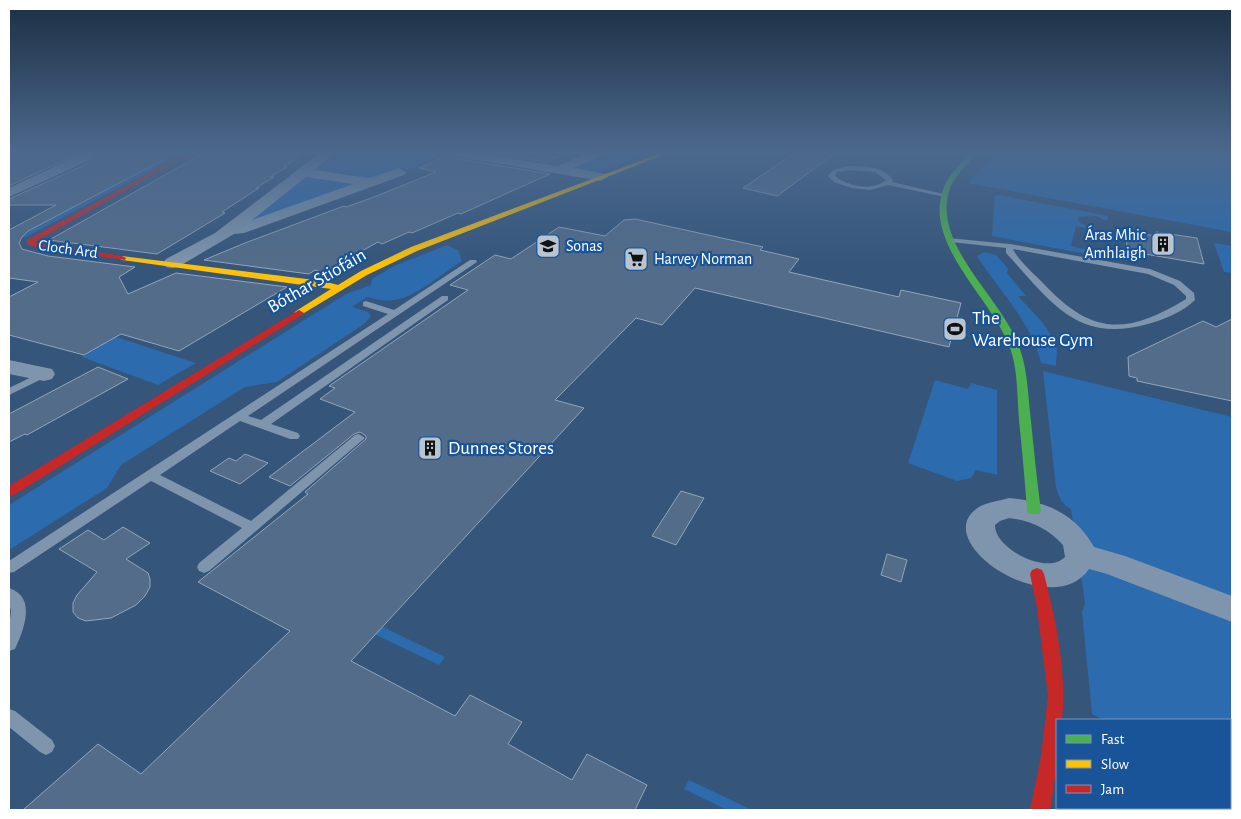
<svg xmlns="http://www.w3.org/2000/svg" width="1241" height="819" font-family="'Alegreya Sans',sans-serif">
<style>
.green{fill:#2c6bae}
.building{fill:#526c89;stroke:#93a5ba}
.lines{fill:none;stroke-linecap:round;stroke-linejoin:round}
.lane{fill:#7f95ad;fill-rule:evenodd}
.street{fill:#7f95ad;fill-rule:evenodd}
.fast{fill:#4caf50;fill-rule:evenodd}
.slow{fill:#ffc107;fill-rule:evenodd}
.jam{fill:#c62828;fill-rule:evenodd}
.labels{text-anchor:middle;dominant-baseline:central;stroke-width:4.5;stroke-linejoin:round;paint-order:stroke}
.far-poi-label{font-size:16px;fill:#fff;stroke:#185497;text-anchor:start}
.far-street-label{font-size:16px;fill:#fff;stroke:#185497}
.street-label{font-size:19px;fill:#fff;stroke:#185497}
.poi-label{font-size:19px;fill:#fff;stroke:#185497;text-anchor:start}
</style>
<rect width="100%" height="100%" fill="#35557a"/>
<g class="green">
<polygon points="166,152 186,152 26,237 13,237 15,232"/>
<polygon points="334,152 439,152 447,153 409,170 399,168 369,178 314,169"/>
<polygon points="605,152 654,152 601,171 592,173 576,170 575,167"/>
<polygon points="994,152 1232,152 1232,232 968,183 982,166 986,165 991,159 989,157"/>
<polygon points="309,177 350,181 352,184 251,222 252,217 302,178"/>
<polygon points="997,195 999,195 1108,216 1107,221 1096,216 1078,217 1079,222 1092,229 1076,226 1071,246 1089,250 1086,254 992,236 995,196"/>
<polygon points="1214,243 1232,246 1232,273 1224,272"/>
<path d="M447,245L458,250L462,261C444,272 415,298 394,300C385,302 376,299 367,297L352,307L368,312L371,316L364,324L277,382L245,387L121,465L107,488L9,550V505L346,294L371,285L372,279L394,266Z"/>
<path d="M984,252L996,255L1008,268L1007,273L1026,296H1018L1043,323L1054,340L1057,349L1056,366L1041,363C1031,321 999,291 977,256Z"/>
<polygon points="116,337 196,363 158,385 82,357"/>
<path d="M1043,371L1232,417V810H1088L1089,808H1230V720H1104L1092,714L1082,612L1085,603L1071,509C1061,504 1059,497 1056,487Z"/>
<polygon points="935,380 968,389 971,383 997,390 997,475 976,470 971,478 957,481 908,463"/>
<polygon points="381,626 445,657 439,665 374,634"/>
<polygon points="689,780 752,810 727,810 684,789"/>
</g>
<g class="building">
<polygon points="30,152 82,152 9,186 9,159"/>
<polygon points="101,152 178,152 28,231 22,237 19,243 22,249 48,256 135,267 119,277 128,294 176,273 287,287 179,351 121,334 84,355 9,335 9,297 38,282 9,278 9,230 56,205 9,205 9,199 91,162"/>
<polygon points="200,152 304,152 295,157 299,157 284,166 287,167 270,177 274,177 256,188 259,188 222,212 225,213 157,254 49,240 197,157"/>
<polygon points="482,152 568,152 546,162"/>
<polygon points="796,152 837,152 777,196 743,188"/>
<polygon points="449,155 454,158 550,174 461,214 458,213 412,233 409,232 382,244 378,242 324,272 315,270 309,274 204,260 245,243 344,206 346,207 374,197 436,172 419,168"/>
<polygon points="635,219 763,247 760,250 799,259 789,272 899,297 901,290 961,303 949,347 695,288 662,325 636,318 555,400 584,408 351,661 455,716 470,695 522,722 508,744 572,780 587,754 647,785 635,810 23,810 98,744 141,774 290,631 198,582 308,494 305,492 366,439 366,436 360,432 354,434 290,486 269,477 355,412 320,399 335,388 329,386 468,290 450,285 495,255 511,259 559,227 605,236 624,220"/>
<polygon points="1126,231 1156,236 1156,232 1197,238 1204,264 1127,251"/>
<polygon points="1232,319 1232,401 1137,381 1137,378 1129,376 1128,357 1203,321 1216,327"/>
<polygon points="98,367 128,379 27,435 25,434 9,442 9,414"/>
<polygon points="245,454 268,463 240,484 210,471 229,458 236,461"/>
<polygon points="681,491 704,498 676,545 652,536"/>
<polygon points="123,527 150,543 126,559 148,573 150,579 150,587 145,596 136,605 111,618 86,621 78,618 73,612 73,603 77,595 97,572 59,549 88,530 104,540"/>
<polygon points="887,554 907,560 901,582 881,575"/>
</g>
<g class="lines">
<g class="lane">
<path d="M849,166C865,166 883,166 893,180L892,182L948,195L945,197L888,185L870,190L852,188L834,182L828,176L833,170ZM849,170L875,172L886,180C873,192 847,186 835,176L837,172Z"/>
<path d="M948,238L1010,244L1150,269L1180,281L1194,293L1195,300C1183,312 1163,320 1148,324C1075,344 1050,300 1006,253V248L951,242H948ZM1013,249L1148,274L1174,285L1186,296V299C1124,337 1090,334 1041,281C1032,272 1018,260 1013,249Z"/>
<polygon points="470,260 476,260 477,262 248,416 261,420 442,296 448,296 448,300 271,424 298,433 300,436 298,439 290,439 240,421 160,475 251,521 355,435 359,434 365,438 209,571 204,573 199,571 197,567 199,563 242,528 151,481 14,572 9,573 9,561 388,314 363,306 363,302 366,301 394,310"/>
<polygon points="44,371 48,372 49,374 48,376 9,395 9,388"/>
<path d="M9,588C37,597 24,630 15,649L9,651V626L11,611L9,603Z"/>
<polygon points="9,709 15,711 52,740 55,746 52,752 46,755 40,752 9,727"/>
</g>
<g class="street">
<polygon points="85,152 99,152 90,160 9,197 9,188"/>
<path d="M321,152H335L315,170L369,178L399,168L406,172L404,175L244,233L234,234L178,267L172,268L166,267L163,263L166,259L215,233ZM306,177L353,184L252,220Z"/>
<polygon points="448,152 474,152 558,166 589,152 604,152 603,155 574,168 606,174 608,177 601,181 454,156"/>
<polygon points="9,360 52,369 55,374 52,379 44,381 9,374"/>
<path d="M1009,498C1047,502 1075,513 1094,547L1125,556L1232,596V622L1107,574L1089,569C1052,624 925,541 979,507C987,502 1000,501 1009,498ZM1009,518C1032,521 1048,529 1063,545L1065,557C1047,576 994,548 995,525L1000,521Z"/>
</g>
<path class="fast" d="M972,152H978C969,163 956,174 950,188C930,245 1004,299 1020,349C1028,372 1028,397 1031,421C1034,451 1037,481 1041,511L1039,514H1029L1027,511C1025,481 1022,450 1019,420C1017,396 1018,370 1010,348C993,299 921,243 944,187C949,174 962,162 972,152Z"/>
<polygon class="slow" points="664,152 671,152 417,251 367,275 299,316 294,313 296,311 331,289 122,260 118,258 122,256 323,281 338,285 361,271 411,247"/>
<g class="jam">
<polygon points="187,152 194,152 35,242 122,256 126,258 125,260 31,246 27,244 27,240"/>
<polygon points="299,310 304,313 302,315 14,495 9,496 9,486"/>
<path d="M1037,568L1042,570L1044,574C1056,621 1067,672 1062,720H1057V766L1050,810H1030L1041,756L1048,696L1037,608L1030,574L1032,570Z"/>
</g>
</g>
<linearGradient id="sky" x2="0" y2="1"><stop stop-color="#1d2f43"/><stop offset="0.57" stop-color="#4b688d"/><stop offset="1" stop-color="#4b688d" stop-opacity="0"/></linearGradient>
<rect width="1241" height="266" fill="url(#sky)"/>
<defs>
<g id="building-square" transform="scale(1.25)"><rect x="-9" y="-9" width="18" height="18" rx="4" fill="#b8c4d0" stroke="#185497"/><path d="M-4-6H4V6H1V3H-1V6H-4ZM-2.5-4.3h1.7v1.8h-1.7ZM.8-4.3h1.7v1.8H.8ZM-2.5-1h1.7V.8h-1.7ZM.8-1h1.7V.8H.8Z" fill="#111"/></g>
<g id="school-square" transform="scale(1.25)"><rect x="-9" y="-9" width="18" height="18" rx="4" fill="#b8c4d0" stroke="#185497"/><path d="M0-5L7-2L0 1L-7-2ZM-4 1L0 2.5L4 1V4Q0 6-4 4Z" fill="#111"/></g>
<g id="supermarket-square" transform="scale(1.25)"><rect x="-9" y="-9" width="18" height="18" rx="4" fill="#b8c4d0" stroke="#185497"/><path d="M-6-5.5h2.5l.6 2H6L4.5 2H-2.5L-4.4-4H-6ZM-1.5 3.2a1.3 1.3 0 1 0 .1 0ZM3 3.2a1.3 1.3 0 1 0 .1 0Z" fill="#111"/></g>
<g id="stadium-square" transform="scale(1.25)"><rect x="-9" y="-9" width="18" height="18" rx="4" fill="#b8c4d0" stroke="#185497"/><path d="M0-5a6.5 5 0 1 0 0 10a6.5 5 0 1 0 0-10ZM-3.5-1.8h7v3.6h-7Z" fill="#111"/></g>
</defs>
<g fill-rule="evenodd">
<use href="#building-square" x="1163" y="244"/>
<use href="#school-square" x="548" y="246"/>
<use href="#supermarket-square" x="636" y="259"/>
<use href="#stadium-square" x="955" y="329"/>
<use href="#building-square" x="430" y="448"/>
</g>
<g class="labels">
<g class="far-poi-label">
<text x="1146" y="235" text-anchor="end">Áras Mhic<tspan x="1146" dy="18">Amhlaigh</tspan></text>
<text x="566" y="246">Sonas</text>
<text x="654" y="259">Harvey Norman</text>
</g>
<g class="far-street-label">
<text transform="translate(68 249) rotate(8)">Cloch Ard</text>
</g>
<g class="street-label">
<text transform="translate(317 281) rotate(-30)">Bóthar Stiofáin</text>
</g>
<g class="poi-label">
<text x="972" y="318">The<tspan x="972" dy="22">Warehouse Gym</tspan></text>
<text x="448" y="448">Dunnes Stores</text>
</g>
</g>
<rect width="1241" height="819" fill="none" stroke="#ffffff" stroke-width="20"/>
<rect x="1056" y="719" width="175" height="90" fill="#185497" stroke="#7498c1"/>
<rect x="1066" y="735" width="25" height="8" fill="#4caf50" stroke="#7498c1"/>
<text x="1101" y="744" font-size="15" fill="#ffffff">Fast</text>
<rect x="1066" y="760" width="25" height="8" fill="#ffc107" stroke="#7498c1"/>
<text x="1101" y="769" font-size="15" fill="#ffffff">Slow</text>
<rect x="1066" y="785" width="25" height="8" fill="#c62828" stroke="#7498c1"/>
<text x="1101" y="794" font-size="15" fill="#ffffff">Jam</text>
</svg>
